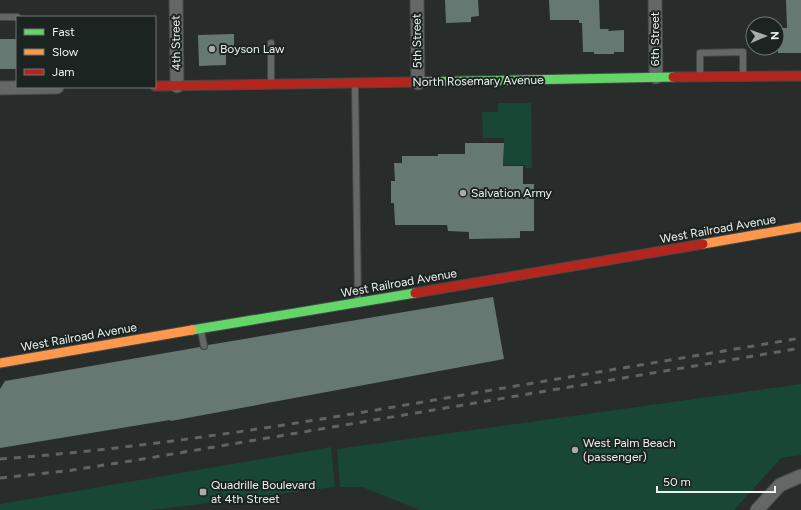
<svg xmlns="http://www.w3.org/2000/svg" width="801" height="510" font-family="Figtree,sans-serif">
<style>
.green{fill:#184736}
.building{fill:#657871}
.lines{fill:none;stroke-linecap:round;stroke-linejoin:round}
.lane-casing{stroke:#454847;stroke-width:8}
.street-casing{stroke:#454847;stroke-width:15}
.fast-casing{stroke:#454847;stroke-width:11}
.slow-casing{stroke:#454847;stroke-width:11}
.jam-casing{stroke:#454847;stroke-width:11}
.lane{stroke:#636765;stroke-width:6}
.street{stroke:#636765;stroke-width:13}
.fast{stroke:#63d668;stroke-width:9}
.slow{stroke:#ff974d;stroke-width:9}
.jam{stroke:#b3261e;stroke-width:9}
.rail{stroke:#5f6361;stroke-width:3;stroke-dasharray:7 7;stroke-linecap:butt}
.poi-dot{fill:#a8adab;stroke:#1c2421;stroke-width:1.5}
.labels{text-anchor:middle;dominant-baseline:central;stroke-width:4;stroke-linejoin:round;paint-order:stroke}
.street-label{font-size:12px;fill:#edf2f0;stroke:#1c2421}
.poi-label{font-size:12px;fill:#edf2f0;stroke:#1c2421;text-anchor:start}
</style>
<rect width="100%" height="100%" fill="#282c2a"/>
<g class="green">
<polygon points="498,103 531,103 532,168 525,168 525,165 504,165 504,138 483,138 482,112 498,112"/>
<polygon points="801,384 801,455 781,458 734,510 420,510 362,487 340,487 337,449"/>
<polygon points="331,447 335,487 152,510 0,510 0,504"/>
</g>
<g class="building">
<polygon points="445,0 478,0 479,16 471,17 471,22 446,23"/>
<polygon points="549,0 599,0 600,29 609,29 608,31 624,30 624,52 614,52 614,54 594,54 594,52 583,52 582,23 579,23 579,20 550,20"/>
<polygon points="786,0 801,0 801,53 778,53 777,28 787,28"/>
<polygon points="234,34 234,48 226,49 226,65 199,66 198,35"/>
<rect x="0" y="39" width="17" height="30"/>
<polygon points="465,143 504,143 503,166 523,166 523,184 534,184 534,231 520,231 520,238 469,239 469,232 448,231 447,225 395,225 394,203 391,203 391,181 395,181 394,163 402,163 402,156 438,156 438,154 465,154"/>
<polygon points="493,297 504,359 171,421 170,420 0,448 0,389 5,381 200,347 201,349 204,350 207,349 208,345"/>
</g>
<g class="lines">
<g class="lane-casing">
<g id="lane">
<polyline points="0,17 17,17"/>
<polyline points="271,43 271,83"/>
<polyline points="700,75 700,53 743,52 743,75"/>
<polyline points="355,85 358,300"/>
<polyline points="201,331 204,346"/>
</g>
</g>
<g class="street-casing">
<g id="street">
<polyline points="176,0 177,86"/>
<polyline points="417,0 418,83"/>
<polyline points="655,0 656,77"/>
<polyline points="0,88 57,87"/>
<polyline points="757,510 780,485 801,476"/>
</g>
</g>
<g class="fast-casing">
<g id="fast">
<polyline points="416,82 673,77"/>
<polyline points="192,330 415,293"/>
</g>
</g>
<g class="slow-casing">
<g id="slow">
<polyline points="703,244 801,227"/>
<polyline points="0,363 192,330"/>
</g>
</g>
<g class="jam-casing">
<g id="jam">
<polyline points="673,77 801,76"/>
<polyline points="155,86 416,82"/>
<polyline points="415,293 703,244"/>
</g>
</g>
<use href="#lane" class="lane"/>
<use href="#street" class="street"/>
<use href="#fast" class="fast"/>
<use href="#slow" class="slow"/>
<use href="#jam" class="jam"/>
<g class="rail">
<path d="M0,459C161,447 321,420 480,392C587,374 694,356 801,338"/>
<polyline points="0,478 66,471 137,460 801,348"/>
</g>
</g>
<g class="poi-dot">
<circle cx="212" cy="49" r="4"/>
<circle cx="463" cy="193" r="4"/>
<circle cx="575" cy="450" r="4"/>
<rect x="199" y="488" width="8" height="8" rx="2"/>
</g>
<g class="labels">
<g class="street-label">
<text transform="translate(655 39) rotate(-90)">6th Street</text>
<text transform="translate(417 41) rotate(-91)">5th Street</text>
<text transform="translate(176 43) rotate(-91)">4th Street</text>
<text transform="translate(478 81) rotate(-1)">North Rosemary Avenue</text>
<text transform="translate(718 229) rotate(-10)">West Railroad Avenue</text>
<text transform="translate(399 283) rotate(-10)">West Railroad Avenue</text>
<text transform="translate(79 337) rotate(-10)">West Railroad Avenue</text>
</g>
<g class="poi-label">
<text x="220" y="49">Boyson Law</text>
<text x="471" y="193">Salvation Army</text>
<text x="583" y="443">West Palm Beach<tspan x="583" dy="14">(passenger)</tspan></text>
<text x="211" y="485">Quadrille Boulevard<tspan x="211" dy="14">at 4th Street</tspan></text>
</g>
</g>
<rect x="16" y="16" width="140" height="72" fill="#1c2421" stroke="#707674"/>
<rect x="24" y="29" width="20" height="6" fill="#63d668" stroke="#707674"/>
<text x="52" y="36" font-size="12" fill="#edf2f0">Fast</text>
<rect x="24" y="49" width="20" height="6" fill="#ff974d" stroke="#707674"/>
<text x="52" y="56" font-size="12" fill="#edf2f0">Slow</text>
<rect x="24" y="69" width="20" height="6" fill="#b3261e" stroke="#707674"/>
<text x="52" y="76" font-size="12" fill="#edf2f0">Jam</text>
<g transform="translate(765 36) rotate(88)"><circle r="19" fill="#1c2421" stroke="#707674"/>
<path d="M0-3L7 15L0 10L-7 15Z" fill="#a8adab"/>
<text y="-6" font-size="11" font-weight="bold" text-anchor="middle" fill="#edf2f0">N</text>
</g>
<path d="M657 486v6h118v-6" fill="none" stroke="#edf2f0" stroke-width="2"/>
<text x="663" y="486" font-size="12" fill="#edf2f0" stroke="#1c2421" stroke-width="3" paint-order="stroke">50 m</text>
</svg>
